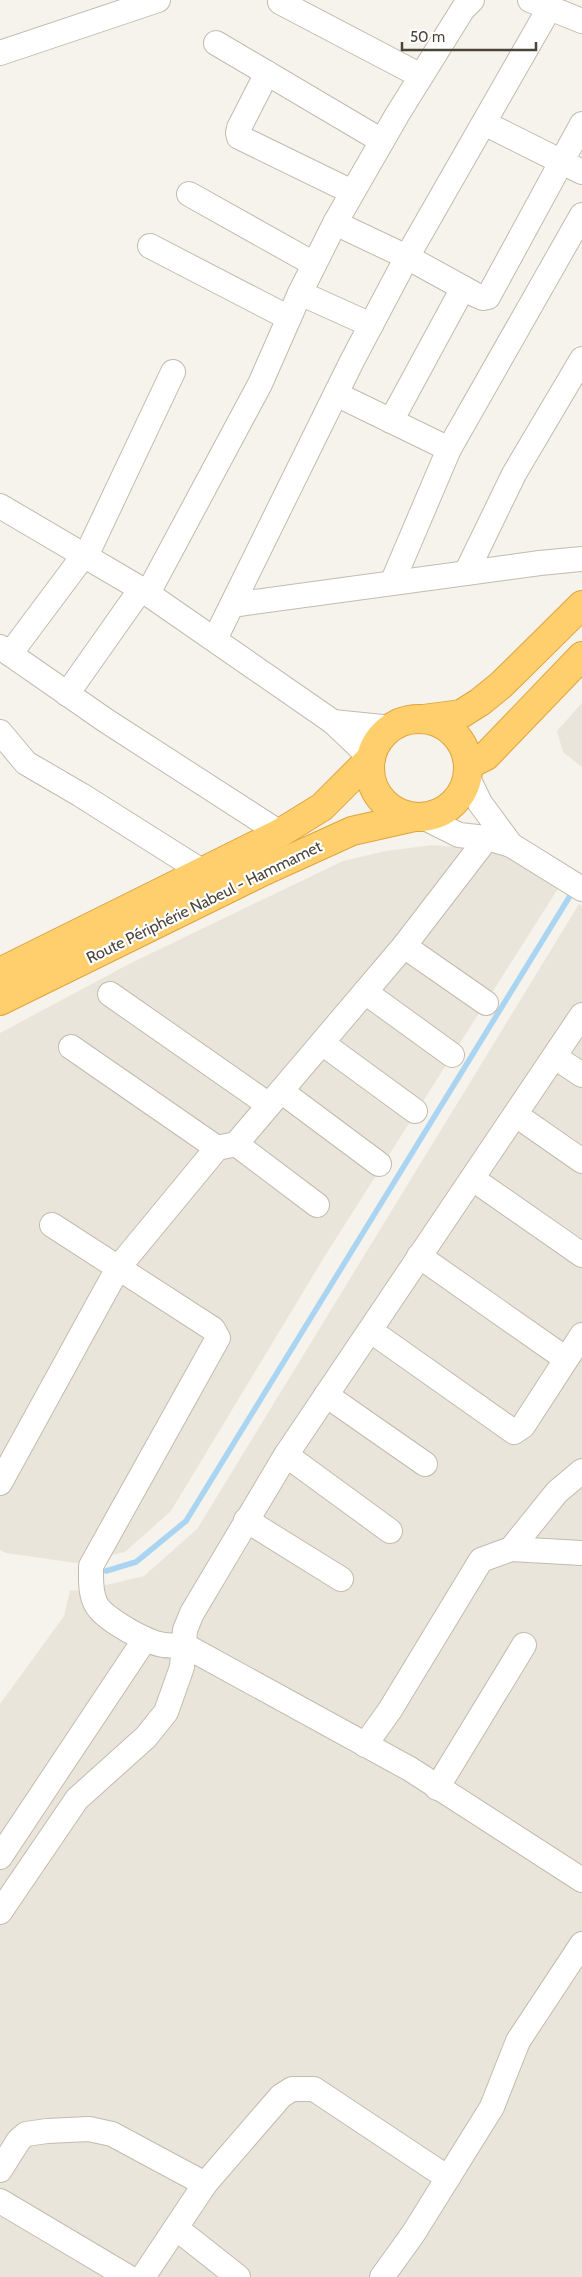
<svg xmlns="http://www.w3.org/2000/svg" width="582" height="2277" font-family="Cabin,sans-serif">
<style>
.residential{fill:#eae5da}
.lines{fill:none;stroke-linecap:round;stroke-linejoin:round}
.stream{stroke:#a9d4f2;stroke-width:5.5}
.minor-casing{stroke:#c2bbae;stroke-width:26}
.highway-casing{stroke:#e0a43c;stroke-width:30}
.minor{stroke:#fff;stroke-width:24}
.highway{stroke:#ffcf6e;stroke-width:28}
.labels{text-anchor:middle;dominant-baseline:central;stroke-width:4.5;stroke-linejoin:round;paint-order:stroke}
.street-label{font-size:16px;fill:#4b4439;stroke:#fff}
</style>
<rect width="100%" height="100%" fill="#f6f3ec"/>
<g class="residential">
<polygon points="582,703 582,767 563,752 557,731"/>
<polygon points="432,845 504,851 559,887 323,1259 171,1511 125,1552 76,1563 6,1553 0,1550 0,1033 131,963 343,861 386,851"/>
<polygon points="579,904 582,906 582,2277 0,2277 0,1704 64,1616 70,1590 81,1591 144,1576 197,1529"/>
</g>
<g class="lines">
<polyline class="stream" points="106,1571 136,1562 186,1521 573,891"/>
<g class="minor-casing">
<g id="minor">
<polyline points="530,0 582,21"/>
<polyline points="280,2 421,76"/>
<polyline points="216,43 382,141"/>
<polyline points="0,53 158,0"/>
<polyline points="267,73 239,128 238,133 239,137 352,192"/>
<polyline points="484,123 582,172"/>
<polyline points="189,194 314,264"/>
<polyline points="335,223 407,257 476,295 483,298 488,297 582,124"/>
<polyline points="150,246 289,318"/>
<polyline points="300,293 371,325"/>
<polyline points="336,394 449,449"/>
<polyline points="391,421 463,288"/>
<polyline points="0,506 141,589 333,722 371,758"/>
<polyline points="86,556 173,372"/>
<polyline points="466,573 514,474 582,359"/>
<polyline points="392,583 449,449 582,215"/>
<polyline points="148,593 260,384 300,293 335,223 397,115 463,9 472,0"/>
<polyline points="232,605 540,563 582,559"/>
<polyline points="215,639 352,361 407,257 550,7 550,0"/>
<polyline points="0,647 105,720 280,833"/>
<polyline points="10,654 84,555"/>
<polyline points="67,694 141,589"/>
<polyline points="333,722 392,728"/>
<polyline points="0,732 26,763 81,795 203,872"/>
<polyline points="467,776 480,803 511,845"/>
<polyline points="423,817 459,835 487,838 511,845 582,889"/>
<polyline points="404,946 486,1003"/>
<polyline points="365,992 452,1055"/>
<polyline points="110,994 269,1105"/>
<polyline points="322,1043 415,1111"/>
<polyline points="71,1047 217,1148"/>
<polyline points="555,1057 582,1075"/>
<polyline points="281,1091 379,1164"/>
<polyline points="516,1115 582,1161"/>
<polyline points="236,1144 317,1205"/>
<polyline points="473,1179 582,1255"/>
<path d="M52,1225L213,1329L218,1338L91,1566C91,1579 90,1593 96,1604C103,1619 148,1643 164,1645C171,1646 178,1645 184,1645L410,1769L582,1880"/>
<polyline points="419,1256 566,1359"/>
<polyline points="371,1331 514,1432 523,1426 582,1335"/>
<polyline points="326,1395 425,1464"/>
<polyline points="286,1455 390,1531"/>
<polyline points="0,1483 118,1268 217,1148 236,1144 404,946 487,838"/>
<polyline points="246,1520 341,1579"/>
<polyline points="511,1549 582,1553"/>
<polyline points="365,1745 390,1710 481,1560 511,1549 557,1492 582,1471"/>
<polyline points="437,1788 524,1645"/>
<polyline points="0,1857 145,1639"/>
<polyline points="0,1912 77,1799 146,1737 166,1712 182,1667 185,1630 192,1613 286,1455 582,1015"/>
<polyline points="0,2170 19,2140 26,2134 47,2131 89,2129 112,2134 205,2184"/>
<polyline points="0,2201 128,2277"/>
<polyline points="176,2228 238,2277"/>
<polyline points="143,2277 205,2184 281,2096 292,2089 314,2089 448,2178"/>
<polyline points="382,2277 413,2234 492,2107 518,2041 582,1944"/>
</g>
</g>
<g class="highway-casing">
<g id="highway">
<polyline points="423,719 461,714 480,702 501,685 582,605"/>
<circle cx="419" cy="768" r="49"/>
<polyline points="468,765 486,756 582,656"/>
<polyline points="0,972 280,833 322,807 371,758"/>
<polyline points="0,1001 264,871 352,831 414,817"/>
</g>
</g>
<use href="#minor" class="minor"/>
<use href="#highway" class="highway"/>
</g>
<g class="labels">
<g class="street-label">
<text transform="translate(204 902) rotate(-26)">Route Périphérie Nabeul - Hammamet</text>
</g>
</g>
<path d="M402 42v8h134v-8" fill="none" stroke="#4b4439" stroke-width="2.5"/>
<text x="410" y="42" font-size="15" fill="#4b4439" stroke="#ffffff" stroke-width="4" paint-order="stroke">50 m</text>
</svg>
